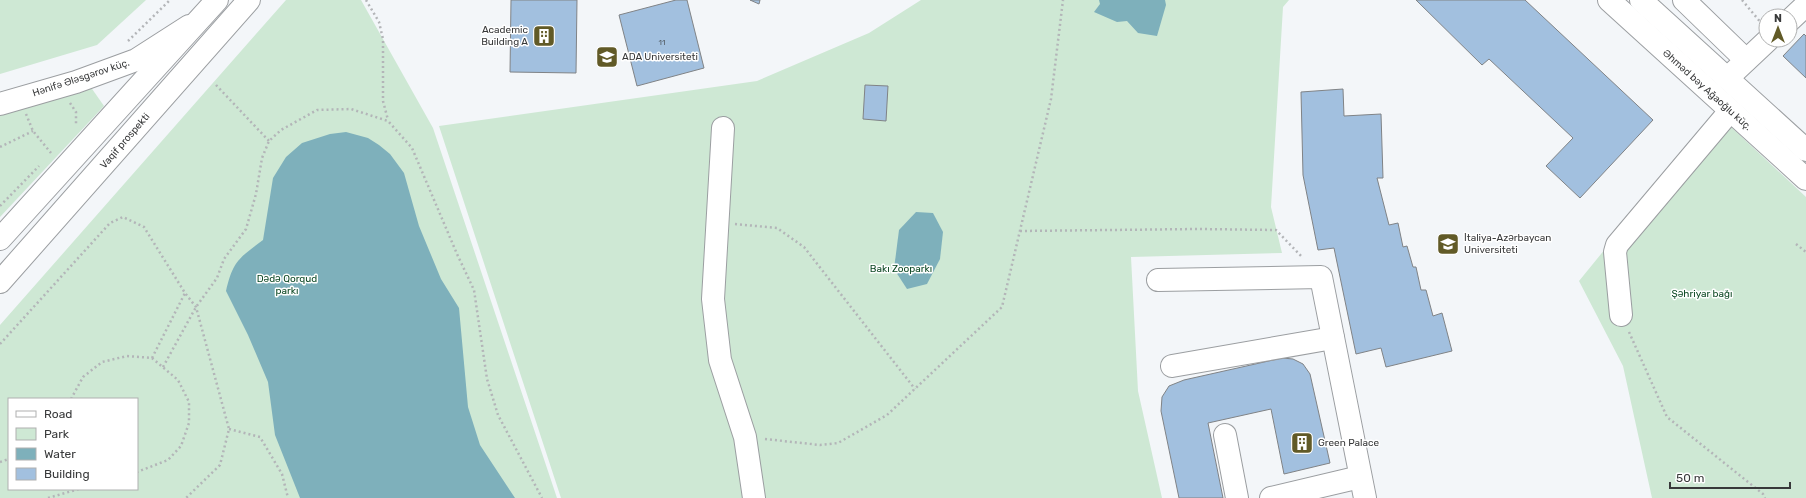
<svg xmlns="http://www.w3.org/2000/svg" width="1806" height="498" font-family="Rubik,sans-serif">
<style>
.green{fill:#cee8d4;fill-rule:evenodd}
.water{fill:#7eb0bb}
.building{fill:#a2c0df;stroke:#808386}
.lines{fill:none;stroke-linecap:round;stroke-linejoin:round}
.minor-casing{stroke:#9b9ea1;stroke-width:24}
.major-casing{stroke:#9b9ea1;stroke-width:24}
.path{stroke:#b3b5b8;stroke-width:2.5;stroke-dasharray:2 3;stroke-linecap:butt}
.minor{stroke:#fff;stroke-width:22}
.major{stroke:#fff;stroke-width:22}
.labels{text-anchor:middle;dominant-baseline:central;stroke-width:3;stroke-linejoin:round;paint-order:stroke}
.number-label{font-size:8px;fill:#525b63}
.poi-label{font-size:10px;fill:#38393a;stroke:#fff;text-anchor:start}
.street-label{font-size:10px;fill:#38393a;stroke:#fff}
.park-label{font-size:10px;fill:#0c4823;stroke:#fff}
</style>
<rect width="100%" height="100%" fill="#f3f6f9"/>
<g class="green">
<polygon points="0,0 146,0 97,45 0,74"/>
<path d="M286,0H361L433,128L557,498H0V325ZM9,399H137V489H9Z"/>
<polygon points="921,0 1289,0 1283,7 1271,207 1282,253 1131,257 1138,391 1162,498 561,498 439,126 757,81 869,33"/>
<polygon points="90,86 104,106 0,217 0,113"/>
<polygon points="1716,113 1806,197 1806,498 1652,498 1623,366 1579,281"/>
</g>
<g class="water">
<polygon points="1099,0 1165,0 1166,5 1157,36 1138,33 1127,21 1117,22 1094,12 1100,4"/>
<path d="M346,132L368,138L379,145L390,154L404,173L419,226L441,279L459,308L468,407L480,445L515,498H300L275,435L268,382L248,335L226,291C233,261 239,258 263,240L273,178L286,157L302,143L330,134Z"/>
<polygon points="916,212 933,213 943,232 940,259 927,284 907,289 894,269 899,230"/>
</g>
<g class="building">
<polygon points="511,0 577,0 576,73 510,72"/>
<polygon points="676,0 687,0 704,68 637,86 619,15"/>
<polygon points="750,0 760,0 759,4"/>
<polygon points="1416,0 1525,0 1653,120 1580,198 1546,166 1573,138 1489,59 1482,65"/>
<polygon points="1804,34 1806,36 1806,78 1783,56"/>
<polygon points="865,85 888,86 886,121 863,119"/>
<polygon points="1343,89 1344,116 1381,114 1383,178 1377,178 1389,225 1398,223 1403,247 1407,246 1413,267 1416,267 1421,290 1426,290 1433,316 1442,313 1452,351 1386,367 1381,348 1356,354 1334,248 1318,250 1303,175 1301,92"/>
<polygon points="1282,358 1293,359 1303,364 1310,374 1330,463 1284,474 1271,409 1208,423 1223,498 1179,498 1161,411 1162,397 1169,386 1184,380"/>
</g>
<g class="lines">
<g class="minor-casing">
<g id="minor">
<polyline points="1609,0 1806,179"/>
<polyline points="1641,0 1806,150"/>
<polyline points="1684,0 1746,60"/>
<polyline points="1790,20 1806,5"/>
<polyline points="1735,71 1768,40"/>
<polyline points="0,104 76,82 136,60 189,26"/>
<polyline points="723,128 713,299 720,360 745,437 754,498"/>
<polyline points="1158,280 1321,277 1365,498"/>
<polyline points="1621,315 1615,252 1617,245 1730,111"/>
<polyline points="1172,366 1333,338"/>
<polyline points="1225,435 1237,498"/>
<polyline points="1271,498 1360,477"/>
</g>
</g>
<g class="major-casing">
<g id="major">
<polyline points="0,239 217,0"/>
<polyline points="0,282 249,0"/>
</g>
</g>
<g class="path">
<polyline points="366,0 379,22 383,39 383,101 388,120"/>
<polyline points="1742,0 1762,24"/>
<polyline points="128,41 170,0"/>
<polyline points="216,85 269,141"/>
<polyline points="70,103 76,112 76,125"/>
<polyline points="26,114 33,131 51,153"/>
<polyline points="0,147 33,131"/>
<polyline points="0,206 39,166"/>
<polyline points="735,224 777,228 804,247 915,389"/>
<polyline points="1020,231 1198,229 1276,230 1303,258"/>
<polyline points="1796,244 1806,252"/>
<polyline points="1629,332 1667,417 1763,494 1765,498"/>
<polyline points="0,344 110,223 123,217 144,227 185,293 196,307 229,429 220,465 186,498"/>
<polyline points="152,358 185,293"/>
<polyline points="163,367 196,307 217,278 224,259 246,229 256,194 262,158 269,141 281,130 317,110 351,109 388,121 412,148 457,254 474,290 487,379 498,415 542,498"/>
<polyline points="71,399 83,377 102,362 127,356 152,358 178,380 189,402 189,423 181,446 168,460 137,472"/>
<polyline points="229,429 260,437 282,474 288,498"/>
<polyline points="765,439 820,445 838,443 887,415 1002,307 1051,99 1063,0"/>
<polyline points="0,462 9,459"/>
<polyline points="48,498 79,489"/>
</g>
<use href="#minor" class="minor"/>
<use href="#major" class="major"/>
</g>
<defs>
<g id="building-square" transform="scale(1.15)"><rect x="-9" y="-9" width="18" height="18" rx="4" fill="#615a27" stroke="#fff"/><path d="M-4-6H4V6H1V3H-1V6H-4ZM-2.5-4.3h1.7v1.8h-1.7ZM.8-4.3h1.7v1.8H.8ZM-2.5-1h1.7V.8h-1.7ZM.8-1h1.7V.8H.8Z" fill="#fff"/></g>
<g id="university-square" transform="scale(1.15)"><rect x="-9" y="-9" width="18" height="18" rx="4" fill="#615a27" stroke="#fff"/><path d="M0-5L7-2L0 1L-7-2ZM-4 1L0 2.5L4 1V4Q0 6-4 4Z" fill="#fff"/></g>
</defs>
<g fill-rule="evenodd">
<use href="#building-square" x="544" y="36"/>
<use href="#university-square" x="607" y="57"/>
<use href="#university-square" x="1448" y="244"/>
<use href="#building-square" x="1302" y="443"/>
</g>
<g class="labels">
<g class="number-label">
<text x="662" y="42">11</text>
</g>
<g class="poi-label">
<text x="528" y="30" text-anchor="end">Academic<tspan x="528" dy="12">Building A</tspan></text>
<text x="622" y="57">ADA Universiteti</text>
<text x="1464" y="238">İtaliya-Azərbaycan<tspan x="1464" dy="12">Universiteti</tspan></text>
<text x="1318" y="443">Green Palace</text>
</g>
<g class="street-label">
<text transform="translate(81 78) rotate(-18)">Hənifə Ələsgərov küç.</text>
<text transform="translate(1707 90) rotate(42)">Əhməd bəy Ağaoğlu küç.</text>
<text transform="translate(125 141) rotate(-49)">Vaqif prospekti</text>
</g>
<g class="park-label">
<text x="901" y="269">Bakı Zooparkı</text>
<text x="287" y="279">Dədə Qorqud<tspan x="287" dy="12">parkı</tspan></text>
<text x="1702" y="294">Şəhriyar bağı</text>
</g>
</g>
<rect x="8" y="398" width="130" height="92" fill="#ffffff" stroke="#afb0b0"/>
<rect x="16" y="411" width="20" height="6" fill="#ffffff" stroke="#afb0b0"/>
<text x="44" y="418" font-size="12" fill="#38393a">Road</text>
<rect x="16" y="428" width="20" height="12" fill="#cee8d4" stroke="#afb0b0"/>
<text x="44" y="438" font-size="12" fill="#38393a">Park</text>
<rect x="16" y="448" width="20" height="12" fill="#7eb0bb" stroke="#afb0b0"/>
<text x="44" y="458" font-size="12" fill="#38393a">Water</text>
<rect x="16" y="468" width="20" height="12" fill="#a2c0df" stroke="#afb0b0"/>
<text x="44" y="478" font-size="12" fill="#38393a">Building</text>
<g transform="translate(1778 28)"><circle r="19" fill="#ffffff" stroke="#afb0b0"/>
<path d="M0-3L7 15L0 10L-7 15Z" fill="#615a27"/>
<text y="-6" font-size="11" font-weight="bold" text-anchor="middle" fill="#38393a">N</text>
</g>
<path d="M1670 482v6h120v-6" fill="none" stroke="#38393a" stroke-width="2"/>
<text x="1676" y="482" font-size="12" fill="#38393a" stroke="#ffffff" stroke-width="3" paint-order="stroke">50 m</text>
</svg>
